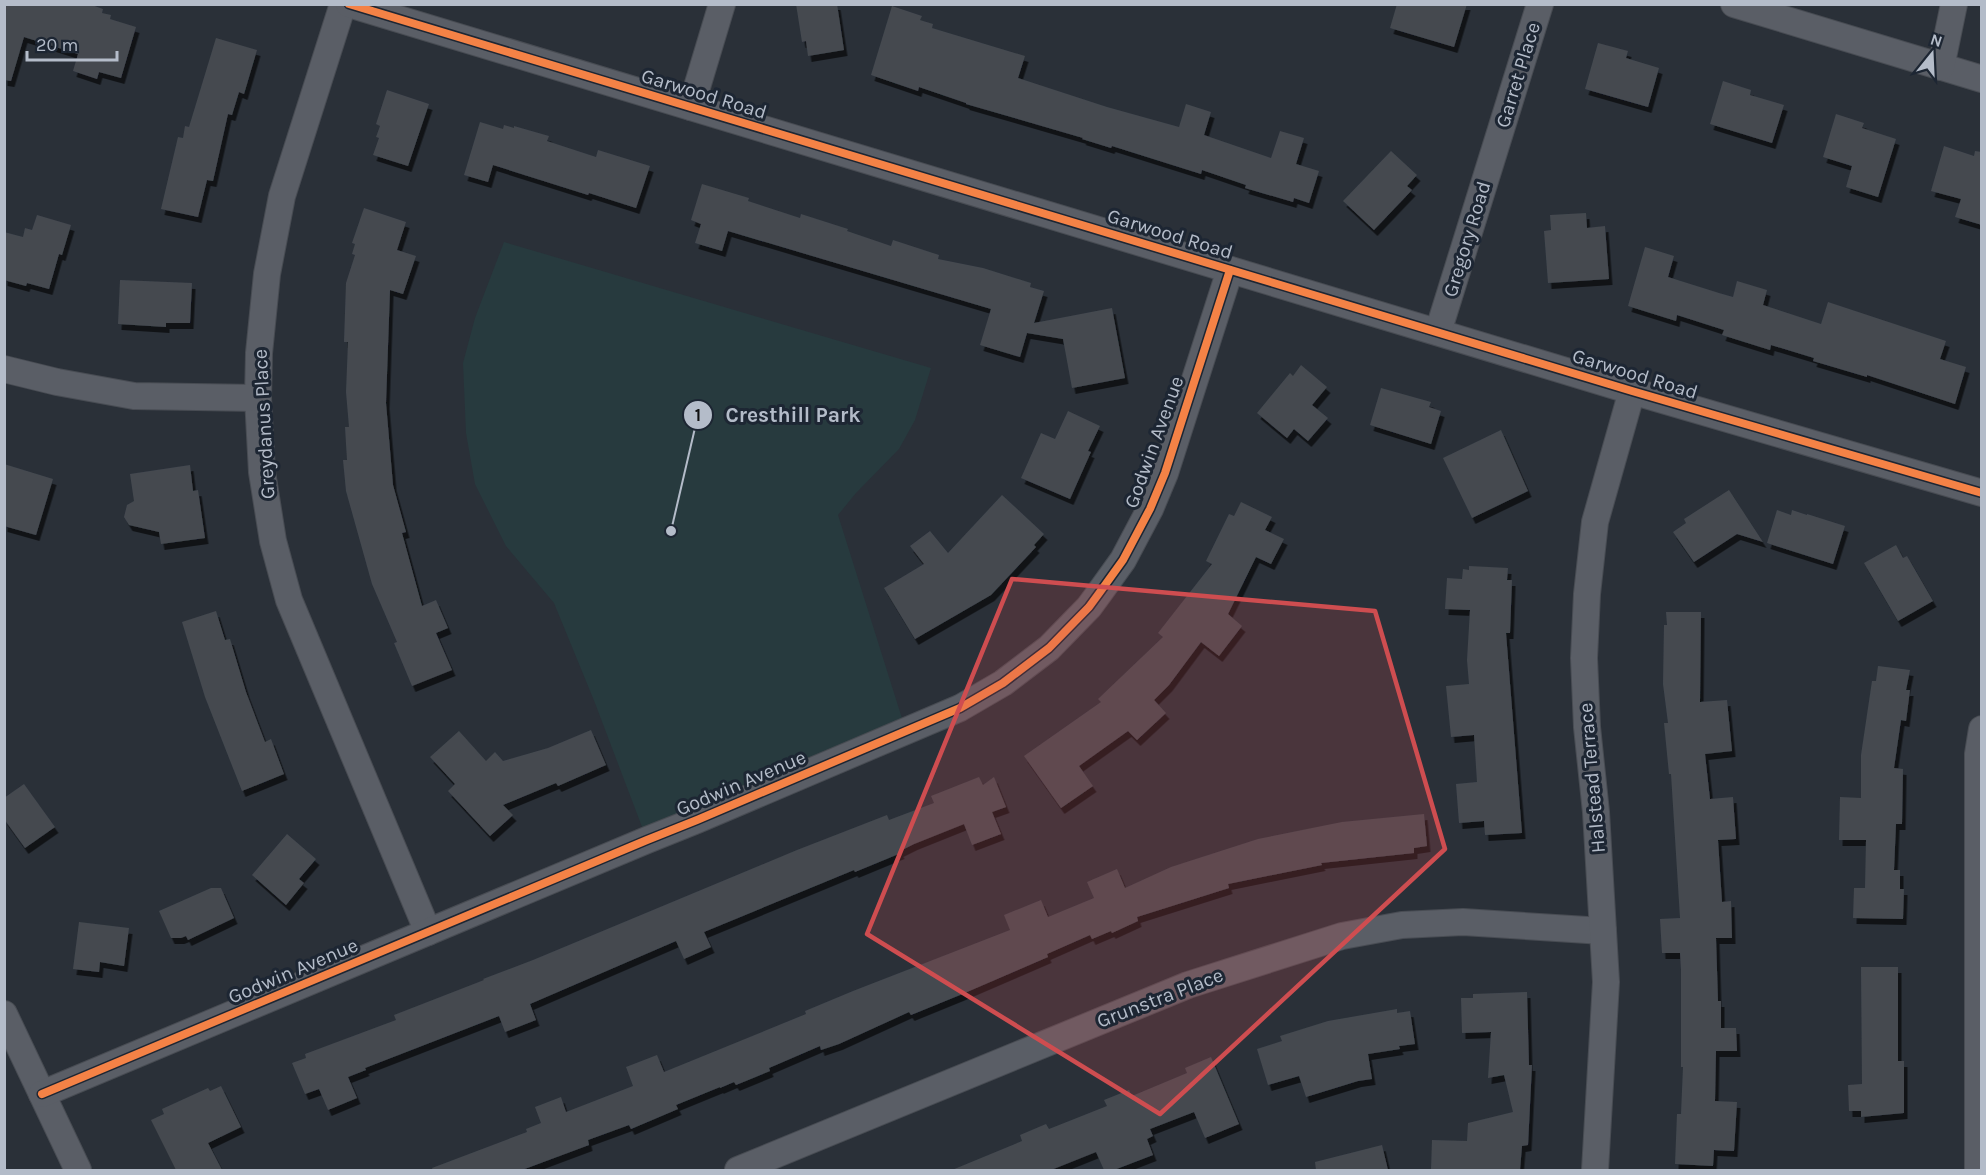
<svg xmlns="http://www.w3.org/2000/svg" width="1986" height="1175" font-family="Karla,sans-serif">
<style>
.green{fill:#273a3e}
.building{fill:#444950;filter:url(#shadow)}
.lines{fill:none;stroke-linecap:round;stroke-linejoin:round}
.street-casing{stroke:#484c53;stroke-width:28}
.street{stroke:#5a5e66;stroke-width:26}
.cycleway-casing{stroke:#1d2633;stroke-width:11}
.cycleway{stroke:#f48246;stroke-width:8}
.marked{fill:#ce4d50;fill-opacity:0.2;stroke:#ce4d50;stroke-width:4.5;stroke-linejoin:round}
.labels{text-anchor:middle;dominant-baseline:central;stroke-width:6;stroke-linejoin:round;paint-order:stroke}
.street-label{font-size:20px;fill:#b4bcc9;stroke:#1d2633}
.leader{fill:none;stroke:#b4bcc9;stroke-width:2}
.callout-dot{fill:#b4bcc9;stroke:#1d2633;stroke-width:2}
.mark-label{font-size:18px;text-anchor:middle;font-weight:bold;fill:#111}
.callout-label{font-size:21px;text-anchor:middle;font-weight:bold;fill:#b4bcc9;stroke:#1d2633;stroke-width:6;stroke-linejoin:round;paint-order:stroke}
</style>
<defs>
<filter id="shadow"><feDropShadow dx="3.5" dy="6" stdDeviation="0" flood-color="#0009"/></filter>
</defs>
<rect width="100%" height="100%" fill="#2a3038"/>
<polygon class="green" points="504,242 931,368 915,420 899,449 856,493 838,515 906,731 647,840 595,703 554,603 506,546 475,484 466,433 463,363 475,318"/>
<g class="building">
<polygon points="4,4 89,4 103,9 102,13 111,15 110,19 136,27 121,78 99,72 97,79 73,71 78,54 24,37 11,81 4,80"/>
<polygon points="796,4 837,4 844,50 808,56 806,41 802,42"/>
<polygon points="1397,4 1467,4 1454,47 1390,28"/>
<polygon points="892,6 922,16 920,20 933,24 932,28 1025,56 1018,78 1107,107 1179,127 1186,104 1211,112 1204,135 1271,158 1280,131 1304,138 1296,164 1319,171 1309,203 1294,198 1293,202 1245,188 1246,185 1202,170 1201,174 1112,146 1111,148 1082,139 1083,138 966,104 966,103 919,87 918,91 871,75"/>
<polygon points="216,38 257,50 244,94 239,92 232,115 228,114 213,181 207,180 198,217 161,209 178,137 183,138 185,126 189,127"/>
<polygon points="1598,43 1628,51 1626,58 1659,68 1648,107 1585,89"/>
<polygon points="1723,81 1751,90 1750,95 1784,105 1772,143 1710,124"/>
<polygon points="387,90 429,104 408,166 373,155 379,138 376,137 380,126 376,124"/>
<polygon points="1836,114 1864,123 1862,128 1896,139 1878,197 1846,187 1852,166 1823,157"/>
<polygon points="480,122 503,129 504,125 514,128 514,126 549,136 547,141 596,157 598,150 650,166 636,208 589,193 588,195 493,165 488,182 464,175"/>
<polygon points="1944,146 1974,156 1975,151 1982,152 1982,225 1955,217 1961,199 1931,191"/>
<polygon points="1391,151 1417,175 1407,186 1412,190 1374,230 1343,201"/>
<polygon points="702,184 749,198 748,201 800,218 801,214 848,229 847,231 891,246 893,240 939,255 938,259 983,268 1031,283 1030,287 1044,291 1034,323 1112,308 1125,378 1072,388 1063,339 1027,333 1020,357 980,345 991,309 728,231 722,251 695,243 701,224 691,220"/>
<polygon points="364,208 406,222 397,250 416,256 403,294 390,290 386,403 393,485 406,532 402,533 422,606 436,600 448,628 436,633 452,670 412,686 394,643 397,642 372,584 346,491 343,460 347,460 345,427 349,427 346,392 348,342 344,342 346,283 355,255 352,254 355,244 352,243"/>
<polygon points="1586,213 1587,228 1605,226 1609,279 1548,283 1544,231 1551,230 1550,215"/>
<polygon points="37,215 71,225 62,255 59,254 49,289 27,283 26,286 4,280 4,232 23,237 25,228 32,230"/>
<polygon points="1645,247 1674,256 1668,277 1719,293 1733,297 1737,281 1767,290 1763,305 1821,324 1828,302 1946,341 1940,359 1966,367 1955,404 1867,375 1867,377 1813,361 1814,358 1771,345 1770,350 1722,335 1724,330 1677,315 1676,321 1628,306"/>
<polygon points="120,280 192,283 190,323 166,323 166,327 118,324"/>
<polygon points="1301,365 1327,387 1312,405 1328,418 1308,441 1294,429 1287,438 1257,413 1290,373 1293,376"/>
<polygon points="1381,388 1431,402 1429,407 1441,411 1431,444 1370,425"/>
<polygon points="1068,411 1100,426 1088,451 1091,452 1070,499 1021,478 1041,433 1055,439"/>
<polygon points="1501,430 1528,491 1472,518 1443,458"/>
<polygon points="4,464 53,479 36,535 4,526"/>
<polygon points="190,465 193,491 198,490 205,538 161,544 159,532 129,525 124,517 127,505 134,501 130,474"/>
<polygon points="1729,490 1763,542 1737,534 1694,562 1673,532 1686,523 1684,519"/>
<polygon points="1002,495 1044,534 1034,545 1036,547 991,595 915,639 884,588 924,564 910,546 930,531 948,553"/>
<polygon points="1241,502 1272,517 1265,530 1284,539 1271,564 1256,557 1228,614 1242,626 1219,656 1201,642 1169,685 1154,700 1166,713 1137,740 1128,731 1079,766 1093,786 1061,808 1024,756 1101,702 1098,699 1163,637 1158,633 1212,564 1206,561 1229,514 1234,516"/>
<polygon points="1777,510 1791,515 1792,510 1807,515 1807,514 1845,526 1833,564 1767,543"/>
<polygon points="1896,545 1903,558 1907,556 1933,601 1898,621 1864,563"/>
<polygon points="1469,566 1508,568 1507,580 1512,580 1510,633 1506,633 1522,833 1485,835 1484,821 1459,823 1456,784 1477,782 1474,735 1451,737 1446,686 1469,684 1467,660 1470,610 1445,609 1447,578 1462,579 1463,569 1469,570"/>
<polygon points="216,611 225,640 230,639 246,692 265,742 271,739 284,774 242,791 205,697 182,622"/>
<polygon points="1666,612 1701,612 1700,702 1727,700 1732,751 1705,754 1710,799 1733,797 1736,839 1718,840 1722,902 1731,901 1732,938 1716,938 1718,1001 1721,1001 1721,1028 1736,1028 1737,1051 1716,1051 1715,1101 1737,1102 1734,1151 1714,1150 1713,1166 1675,1164 1677,1114 1681,1114 1683,1067 1681,1067 1681,970 1680,953 1662,953 1660,919 1680,918 1671,774 1669,774 1664,723 1668,723 1663,684 1664,625 1667,625"/>
<polygon points="1878,666 1910,670 1906,690 1910,690 1906,721 1901,720 1894,768 1903,769 1902,824 1896,824 1894,870 1900,870 1900,889 1904,889 1903,919 1853,918 1854,888 1865,888 1866,840 1839,840 1840,797 1861,798 1861,755 1872,681 1876,681"/>
<polygon points="591,730 606,765 558,786 556,783 503,805 513,815 490,836 448,791 455,784 430,757 459,731 486,761 495,752 503,761 548,748"/>
<polygon points="979,777 983,785 994,777 1006,807 992,812 1001,834 972,845 964,824 914,844 900,851 901,853 855,872 854,870 704,932 711,947 684,959 676,941 530,1004 536,1020 505,1032 499,1016 365,1068 366,1070 348,1077 357,1098 328,1110 319,1089 305,1094 292,1063 306,1058 305,1054 396,1020 394,1015 484,980 483,979 533,960 797,850 887,815 889,820 934,803 931,796"/>
<polygon points="24,784 55,827 25,848 4,819 4,798"/>
<polygon points="1424,814 1427,846 1414,848 1414,853 1321,863 1322,865 1228,884 1229,888 1137,917 1138,921 1112,933 1111,931 1092,939 1090,935 1047,954 1048,957 960,995 911,1015 909,1012 839,1044 821,1050 820,1046 769,1068 770,1071 736,1085 734,1082 720,1088 720,1087 676,1105 678,1109 631,1129 629,1125 588,1140 589,1145 522,1170 433,1170 432,1168 527,1132 526,1129 541,1123 535,1107 561,1097 566,1112 633,1086 626,1067 657,1055 664,1072 806,1014 805,1011 853,991 1010,930 1004,915 1041,900 1048,917 1094,898 1087,882 1117,869 1125,888 1171,867 1258,839 1342,822"/>
<polygon points="287,834 316,859 299,879 304,883 286,905 252,875"/>
<polygon points="211,888 221,888 234,918 188,940 186,936 181,938 171,938 159,911"/>
<polygon points="79,922 129,928 124,966 100,962 99,972 73,969"/>
<polygon points="1861,967 1898,967 1898,1061 1904,1061 1904,1113 1861,1117 1861,1111 1849,1111 1848,1085 1862,1084"/>
<polygon points="1527,992 1529,1065 1532,1065 1528,1145 1522,1146 1520,1170 1431,1170 1432,1140 1467,1141 1468,1123 1513,1112 1504,1075 1488,1078 1491,1032 1462,1033 1461,998 1473,998 1473,994"/>
<polygon points="1397,1009 1397,1013 1410,1011 1415,1044 1399,1046 1400,1049 1368,1054 1372,1079 1358,1081 1306,1097 1299,1076 1268,1085 1257,1049 1282,1041 1280,1036 1328,1021"/>
<polygon points="1211,1057 1239,1124 1205,1138 1194,1112 1150,1129 1153,1136 1147,1139 1153,1155 1114,1170 1104,1170 1096,1152 1051,1170 952,1170 1022,1141 1020,1135 1046,1124 1049,1129 1107,1106 1104,1100 1129,1090 1132,1096 1187,1073 1185,1068"/>
<polygon points="221,1086 241,1127 208,1143 222,1170 176,1170 151,1120 164,1114 162,1109 208,1088 210,1091"/>
<polygon points="1382,1145 1388,1170 1316,1170 1315,1162"/>
</g>
<g class="lines">
<g class="street-casing">
<g id="street">
<polyline points="343,4 282,196 267,274 259,353 258,398 262,472 273,541 289,600 428,932"/>
<polyline points="349,4 1632,391 1982,493"/>
<polyline points="1734,4 1982,79"/>
<polyline points="1941,67 1954,4"/>
<polyline points="691,107 722,4"/>
<polyline points="1438,332 1540,4"/>
<polyline points="4,369 57,382 134,396 258,398"/>
<polyline points="4,1014 78,1170"/>
<polyline points="42,1094 647,840 697,820 960,708 1003,683 1049,648 1089,607 1100,592 1123,560 1150,509 1165,473 1230,270"/>
<polyline points="738,1170 1188,985 1342,936 1402,925 1463,922 1603,931"/>
<polyline points="1595,1170 1606,982 1596,812 1587,727 1584,658 1587,594 1595,522 1632,391"/>
<polyline points="1978,1170 1978,754 1982,729"/>
</g>
</g>
<use href="#street" class="street"/>
<g class="cycleway-casing">
<g id="cycleway">
<polyline points="349,4 1632,391 1982,493"/>
<polyline points="42,1094 647,840 697,820 960,708 1003,683 1049,648 1089,607 1100,592 1123,560 1150,509 1165,473 1230,270"/>
</g>
</g>
<use href="#cycleway" class="cycleway"/>
</g>
<path class="marked" d="M1012,579L1375,611L1445,849L1160,1114L867,934Z"/>
<g class="labels">
<g class="street-label">
<text transform="translate(1518 75) rotate(-73)">Garret Place</text>
<text transform="translate(704 94) rotate(17)">Garwood Road</text>
<text transform="translate(1170 234) rotate(17)">Garwood Road</text>
<text transform="translate(1467 239) rotate(-73)">Gregory Road</text>
<text transform="translate(1635 374) rotate(17)">Garwood Road</text>
<text transform="translate(264 424) rotate(-93)">Greydanus Place</text>
<text transform="translate(1154 442) rotate(-70)">Godwin Avenue</text>
<text transform="translate(1592 778) rotate(-95)">Halstead Terrace</text>
<text transform="translate(741 783) rotate(-23)">Godwin Avenue</text>
<text transform="translate(293 971) rotate(-23)">Godwin Avenue</text>
<text transform="translate(1160 998) rotate(-21)">Grunstra Place</text>
</g>
</g>
<path class="leader" d="M671 531L698 415"/>
<g class="callout-dot">
<circle cx="671" cy="531" r="6"/>
<circle cx="698" cy="415" r="15"/>
</g>
<g class="mark-label">
<text x="698" y="421">1</text>
</g>
<g class="callout-label">
<text x="793" y="422">Cresthill Park</text>
</g>
<rect width="1986" height="1175" fill="none" stroke="#b4bcc9" stroke-width="12"/>
<g transform="translate(1932 54) rotate(18)" stroke="#1d2633" stroke-width="4.5" paint-order="stroke">
<path d="M0-4.5L10 22L0 15L-10 22Z" fill="#b4bcc9"/>
<text y="-9" font-size="16" font-weight="bold" text-anchor="middle" fill="#b4bcc9">N</text>
</g>
<path d="M27 51v9h90v-9" fill="none" stroke="#b4bcc9" stroke-width="3"/>
<text x="36" y="51" font-size="18" fill="#b4bcc9" stroke="#1d2633" stroke-width="4.5" paint-order="stroke">20 m</text>
</svg>
